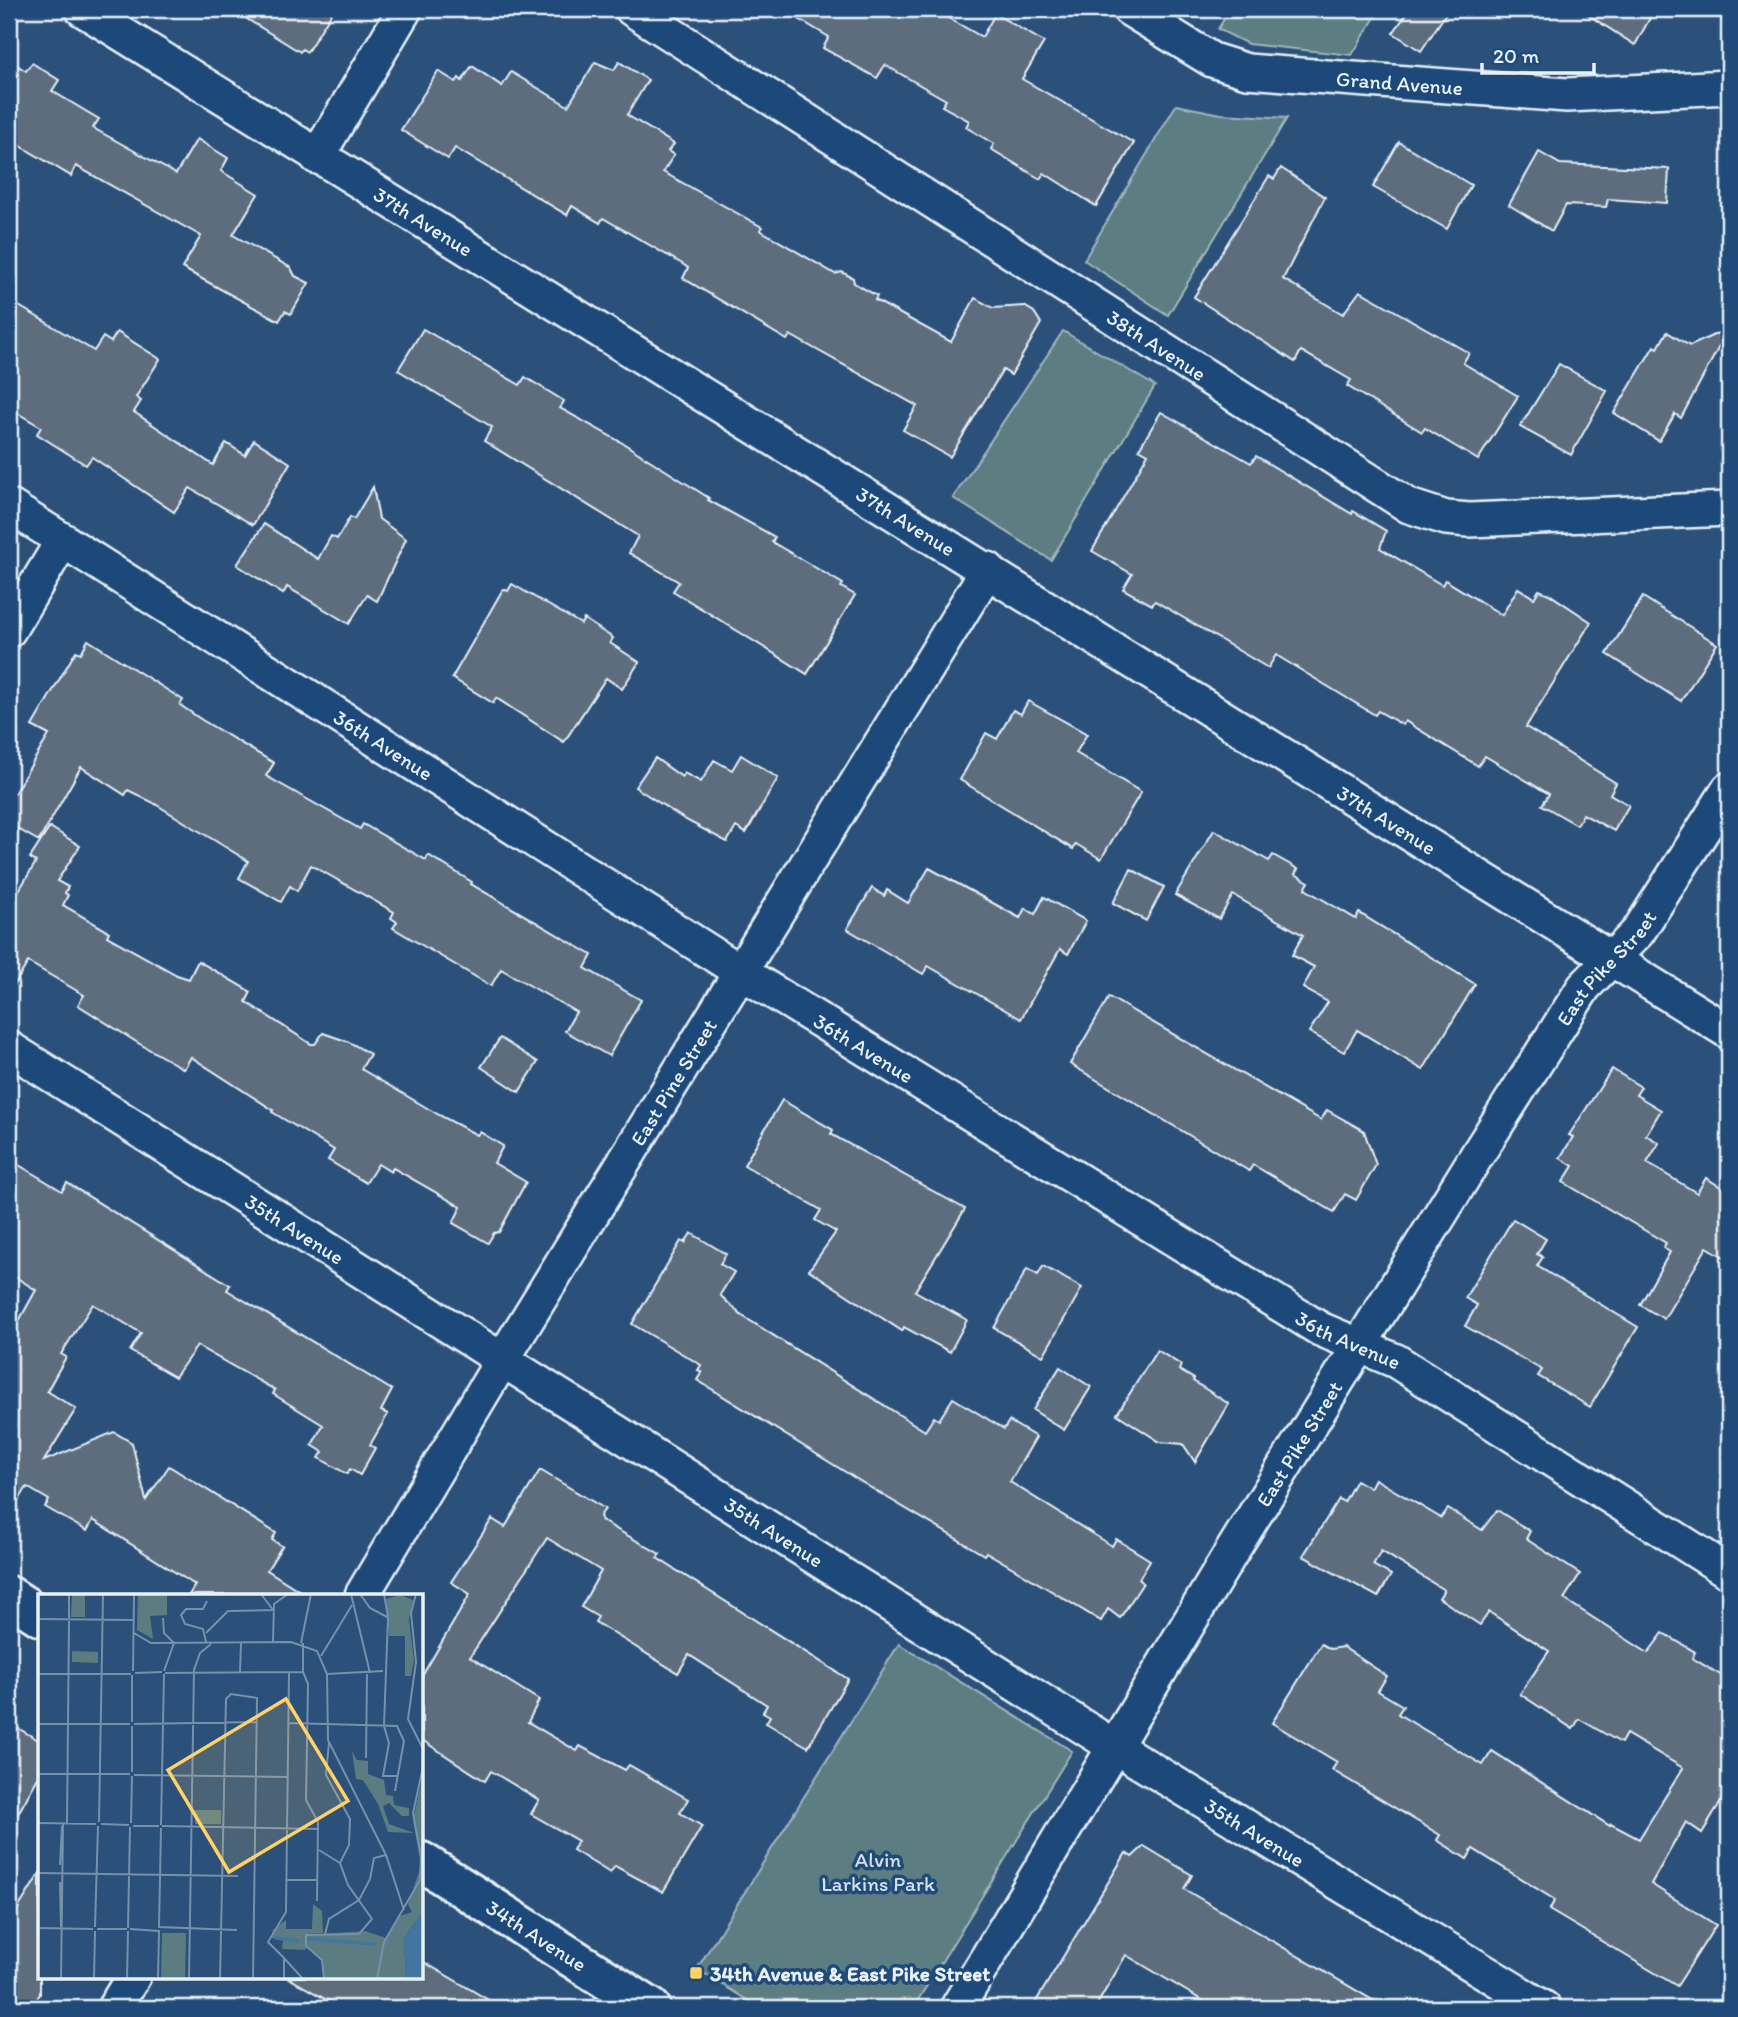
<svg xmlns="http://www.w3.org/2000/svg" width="1738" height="2017" font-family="Itim,sans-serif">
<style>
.green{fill:#5b7d82;stroke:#a2b7bd;stroke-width:2}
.building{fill:#5d6d7d;stroke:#e8f1f8;stroke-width:2}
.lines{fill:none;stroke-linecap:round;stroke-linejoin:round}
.street-casing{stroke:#e8f1f8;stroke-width:38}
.secondary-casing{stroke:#e8f1f8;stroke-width:44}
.street{stroke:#1f4a7a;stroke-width:33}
.secondary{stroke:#1f4a7a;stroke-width:38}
.poi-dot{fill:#ffd166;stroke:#1f4a7a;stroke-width:2.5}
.labels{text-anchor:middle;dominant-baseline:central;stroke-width:7;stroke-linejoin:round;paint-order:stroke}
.street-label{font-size:21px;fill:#e8f1f8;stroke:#1f4a7a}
.park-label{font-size:21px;fill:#d3e0e6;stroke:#1f4a7a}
.poi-label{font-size:21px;font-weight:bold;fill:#e8f1f8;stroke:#1f4a7a;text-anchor:start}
.inset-river{fill:none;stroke:#42759f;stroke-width:3.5}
.inset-road{fill:none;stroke:#7791ad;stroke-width:2}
.view{fill:#ffd166;fill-opacity:0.15;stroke:#ffd166;stroke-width:3.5}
.inset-edge{fill:none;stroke:#e8f1f8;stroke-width:3.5}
</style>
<rect width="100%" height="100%" fill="#2b517b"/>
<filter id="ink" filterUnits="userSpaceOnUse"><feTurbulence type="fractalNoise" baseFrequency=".0143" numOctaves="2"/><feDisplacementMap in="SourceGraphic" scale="14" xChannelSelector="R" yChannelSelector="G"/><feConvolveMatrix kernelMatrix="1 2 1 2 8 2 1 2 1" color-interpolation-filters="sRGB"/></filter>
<g filter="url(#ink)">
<g class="green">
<polygon points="1230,9 1380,9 1352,55 1248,44 1218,29"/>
<polygon points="1176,105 1221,114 1287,118 1168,315 1084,260"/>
<polygon points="1063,331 1155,386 1051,560 953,498"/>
<polygon points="899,1644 1072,1751 913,2008 760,2008 697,1969"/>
</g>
<g class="building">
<polygon points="231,9 334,9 307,52 302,49 300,52"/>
<polygon points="782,9 904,9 917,16 921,9 932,9 982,37 995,14 1044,42 1022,79 1134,143 1096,206 1044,173 1040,179 991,149 994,144 966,127 969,121 942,106 946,100 885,65 877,78 823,48 829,37"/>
<polygon points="1410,9 1449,9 1421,51 1393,33"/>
<polygon points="1579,9 1655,9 1635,45"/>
<polygon points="9,60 26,71 32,63 59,80 52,91 99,119 93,128 176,174 197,139 228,158 221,171 258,194 233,235 291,268 295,276 309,283 291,314 285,311 279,321 182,268 201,236 76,166 71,176 9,139"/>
<polygon points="595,62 614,70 619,62 648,80 627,115 674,144 668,151 674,155 663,172 762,227 760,230 835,274 842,272 853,278 854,283 877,296 875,300 951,342 975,298 993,308 1024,306 1034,312 1041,323 1011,375 1003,370 950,457 903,430 917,406 790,335 787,340 683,278 688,268 684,265 603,218 600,223 572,206 567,215 455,148 448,159 401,130 438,71 456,82 459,78 462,81 472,66 502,86 511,72 568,106"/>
<polygon points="1399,142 1471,185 1447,229 1373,187"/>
<polygon points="1539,152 1560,164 1669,169 1667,203 1608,199 1606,207 1566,205 1552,231 1509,205"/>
<polygon points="1281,168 1325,197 1283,279 1343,314 1360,291 1469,353 1463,363 1518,396 1478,460 1425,428 1422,432 1347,386 1351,380 1301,351 1295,362 1194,297 1269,176 1274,179"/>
<polygon points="9,300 94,351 103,337 111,342 117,332 160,359 136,397 141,401 134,412 213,465 226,443 245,455 254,440 290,463 253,525 190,488 174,512 92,457 86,465 37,434 41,427 9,408"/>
<polygon points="1729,328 1681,418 1675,414 1659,441 1614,413 1654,346 1658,348 1667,332 1690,346"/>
<polygon points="423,329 520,385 525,377 564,401 560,408 626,445 709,498 708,500 775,537 772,542 843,584 841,587 855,595 807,674 673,591 679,582 629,553 638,536 484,441 492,427 398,370"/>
<polygon points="1559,364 1607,391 1571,455 1520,427"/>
<polygon points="1161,412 1251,463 1256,456 1352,514 1353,511 1386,531 1380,548 1442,585 1445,580 1502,615 1518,588 1534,598 1539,590 1549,594 1591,622 1526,727 1616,783 1610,794 1629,805 1614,831 1583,814 1577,825 1542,805 1549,794 1485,756 1478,766 1405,721 1403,725 1378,711 1375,715 1276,655 1268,668 1155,601 1152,605 1123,589 1132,574 1092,551 1148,454 1139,449"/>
<polygon points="373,487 379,519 406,539 377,601 367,595 349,624 287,587 283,594 237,565 264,524 318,559 331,536 337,539 350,517 354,519"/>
<polygon points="512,584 581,624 584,619 613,638 610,643 639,662 622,689 606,678 564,742 496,698 493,703 452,678 503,589 508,591"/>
<polygon points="1643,597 1717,644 1681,701 1607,654"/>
<polygon points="88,640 183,700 180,705 202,720 274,763 266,776 360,829 363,824 426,860 428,855 472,882 471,884 592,955 585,968 641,1000 609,1056 565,1031 576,1012 501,969 491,986 393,928 397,922 391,918 394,912 311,865 297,891 290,886 281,902 239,878 248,861 152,802 128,790 125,795 81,767 39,841 9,824 9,802 49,735 32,726 76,651 81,653"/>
<polygon points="1028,701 1087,734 1076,753 1141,792 1101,859 1076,844 1073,849 960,780 986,733 997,739 1013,710 1021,714"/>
<polygon points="741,755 778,778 746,833 736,827 727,842 684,819 635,787 655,758 682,777 684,773 701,782 714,760 732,770"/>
<polygon points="50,827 80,846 57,881 68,887 65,893 68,895 63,905 109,932 107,936 177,975 189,979 198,961 251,992 246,1002 311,1044 315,1044 323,1033 349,1042 370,1054 361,1069 439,1115 477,1135 480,1132 503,1146 494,1163 526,1182 499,1232 494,1233 488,1243 453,1223 461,1207 393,1168 391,1172 378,1164 366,1183 328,1160 334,1150 272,1112 273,1110 191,1057 184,1069 138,1043 78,1005 84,995 28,962 9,994 9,907 36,862 30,858"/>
<polygon points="1214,830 1269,861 1273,855 1298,869 1295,874 1309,882 1305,889 1356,919 1359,913 1475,984 1423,1070 1357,1030 1344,1052 1309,1032 1328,1002 1303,988 1314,967 1292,955 1303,935 1233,895 1219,919 1175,895"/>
<polygon points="929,868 1020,918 1025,908 1035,914 1044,897 1086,921 1068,954 1060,949 1021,1019 928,966 923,974 847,929 872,888 884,896 887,890 908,903"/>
<polygon points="1131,869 1164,887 1146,921 1113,903"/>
<polygon points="1109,997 1321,1120 1327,1110 1364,1131 1376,1165 1356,1200 1345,1194 1334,1212 1253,1165 1249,1171 1070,1064"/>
<polygon points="500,1038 538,1062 519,1092 481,1067"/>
<polygon points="1612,1069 1641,1087 1636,1095 1661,1110 1646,1135 1659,1143 1647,1163 1697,1193 1706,1178 1729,1192 1729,1260 1707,1247 1664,1319 1640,1305 1670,1252 1663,1248 1666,1243 1563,1182 1573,1166 1560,1158 1573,1137 1569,1135"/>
<polygon points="782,1100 833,1130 831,1134 965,1209 915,1291 967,1320 950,1352 904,1327 902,1331 809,1270 836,1232 815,1220 821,1210 744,1165"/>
<polygon points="9,1159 62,1191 67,1183 230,1285 227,1290 392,1390 381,1411 388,1414 370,1445 375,1448 360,1475 350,1469 347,1474 319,1458 323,1452 312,1445 323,1425 273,1394 275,1390 197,1346 175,1377 130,1351 141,1333 93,1304 61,1354 66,1357 47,1391 76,1409 44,1461 114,1432 132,1443 146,1500 169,1466 276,1533 272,1540 282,1546 267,1570 306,1595 189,1595 195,1585 93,1520 87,1531 45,1507 49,1500 27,1487 9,1516 9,1339 36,1290 9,1273"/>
<polygon points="1513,1219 1546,1239 1537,1254 1543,1257 1537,1266 1638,1327 1590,1407 1538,1376 1542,1370 1465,1326 1477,1305 1465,1298"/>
<polygon points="691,1233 726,1254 720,1264 734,1272 720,1295 741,1315 925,1431 934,1417 939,1420 953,1398 1004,1429 1009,1421 1036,1437 1010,1482 1112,1546 1116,1539 1150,1560 1139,1579 1143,1583 1120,1618 1108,1609 1101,1621 1020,1572 986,1552 984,1555 876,1491 697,1380 702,1372 698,1370 701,1365 632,1324 681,1241 685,1243"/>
<polygon points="1043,1266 1082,1288 1043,1356 994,1328 1027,1269 1038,1275"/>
<polygon points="1157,1350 1181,1365 1179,1370 1194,1379 1193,1381 1229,1404 1195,1462 1183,1444 1160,1442 1117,1414"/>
<polygon points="1060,1367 1091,1387 1064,1430 1033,1410"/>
<polygon points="540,1470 605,1509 600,1516 602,1521 660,1554 657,1558 848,1679 808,1747 766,1723 770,1716 763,1712 767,1705 689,1655 678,1673 595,1622 598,1617 581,1607 601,1571 547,1538 470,1657 539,1700 528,1722 577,1751 580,1746 625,1770 629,1765 688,1799 680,1813 702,1826 663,1892 615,1866 610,1873 573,1850 578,1841 531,1814 539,1800 491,1771 485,1781 422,1740 422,1676 470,1594 451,1582 492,1519 505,1527"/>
<polygon points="1375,1479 1441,1518 1448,1509 1482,1530 1497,1510 1530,1531 1526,1539 1580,1574 1564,1599 1648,1653 1663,1633 1695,1652 1692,1658 1729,1680 1729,1789 1702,1833 1686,1822 1651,1884 1716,1925 1677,1986 1549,1910 1555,1900 1473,1849 1467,1859 1437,1840 1440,1835 1332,1770 1337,1762 1272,1723 1321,1644 1330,1649 1343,1647 1387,1676 1378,1691 1403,1706 1398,1714 1483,1765 1492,1751 1610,1826 1611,1824 1639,1839 1683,1768 1626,1734 1621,1743 1579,1719 1573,1729 1520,1694 1549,1651 1489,1612 1480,1625 1439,1598 1444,1590 1381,1551 1373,1565 1391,1575 1378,1597 1303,1556 1339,1499 1344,1502 1356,1480 1370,1488"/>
<polygon points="9,1723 40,1741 40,1774 9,1830"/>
<polygon points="1144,1846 1192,1875 1184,1889 1386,2008 1215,2008 1126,1955 1095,2008 1032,2008 1126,1853 1132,1857"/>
<polygon points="40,1873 40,1994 31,2008 9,2008 9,1923"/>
<polygon points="422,1961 502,2008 341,2008 287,1977 422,1977"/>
</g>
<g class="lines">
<g class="street-casing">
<g id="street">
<path id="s1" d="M82,9L1729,1032"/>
<path id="s2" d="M632,9L1409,506L1446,518L1469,520L1729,509"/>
<path id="s3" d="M1129,9L1212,60L1247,71L1567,95L1729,87"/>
<polyline points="317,157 405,9"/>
<path id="s4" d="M9,506L741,972L1320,1329L1396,1361L1729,1572"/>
<polyline points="9,630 63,540"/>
<path id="s5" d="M9,1048L1115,1747L1544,2008"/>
<path id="s6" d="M362,1595L501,1362L988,569"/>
<polyline points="114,2008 133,1977"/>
<path id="s7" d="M957,2008L1234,1548L1479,1152L1584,987L1638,932L1729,789"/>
</g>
</g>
<g class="secondary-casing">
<g id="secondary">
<polyline points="9,1596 40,1616"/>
<path id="s8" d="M422,1862L651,2008"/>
</g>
</g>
<use href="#street" class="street"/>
<use href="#secondary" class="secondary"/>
</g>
</g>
<rect class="poi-dot" x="689" y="1966" width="14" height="14" rx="3.5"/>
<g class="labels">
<g class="street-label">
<text stroke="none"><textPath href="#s3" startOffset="287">Grand Avenue</textPath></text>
<text stroke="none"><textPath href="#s1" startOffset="402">37th Avenue</textPath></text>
<text stroke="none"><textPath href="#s2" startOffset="623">38th Avenue</textPath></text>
<text stroke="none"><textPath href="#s1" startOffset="970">37th Avenue</textPath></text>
<text stroke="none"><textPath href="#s4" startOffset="444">36th Avenue</textPath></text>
<text stroke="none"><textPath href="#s1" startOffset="1536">37th Avenue</textPath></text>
<text stroke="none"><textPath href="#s7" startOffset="1227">East Pike Street</textPath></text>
<text stroke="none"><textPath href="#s4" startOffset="1012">36th Avenue</textPath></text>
<text stroke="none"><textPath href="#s6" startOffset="600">East Pine Street</textPath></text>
<text stroke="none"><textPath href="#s5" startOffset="338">35th Avenue</textPath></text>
<text stroke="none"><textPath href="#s4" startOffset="1578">36th Avenue</textPath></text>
<text stroke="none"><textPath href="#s7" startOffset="660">East Pike Street</textPath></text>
<text stroke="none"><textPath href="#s5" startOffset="905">35th Avenue</textPath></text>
<text stroke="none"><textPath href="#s5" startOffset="1472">35th Avenue</textPath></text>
<text stroke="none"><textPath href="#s8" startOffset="136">34th Avenue</textPath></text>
</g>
<g class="park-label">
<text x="878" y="1859">Alvin<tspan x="878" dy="24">Larkins Park</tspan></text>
</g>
<g class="poi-label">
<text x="710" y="1973">34th Avenue &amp; East Pike Street</text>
</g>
</g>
<g transform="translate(38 1594)">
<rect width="385" height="385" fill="#2b517b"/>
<path d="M34,0H47V23H33ZM100,0H129V21L112,22L115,45L99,36ZM362,1L375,6L371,25L376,66L373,82H367V42H351L348,5ZM34,57L60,58V69L34,68ZM314,157L319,166L330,167V180L346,186L348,201L355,202L356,211L371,214V222H364L351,209L345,212L351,230L376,239L350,238L340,210L325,186L318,185ZM385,180V317L366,344L368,385H286L284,367L268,352V341L327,337L348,344L362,322L374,318L370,310L383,272L375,226ZM157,216H183V230H157ZM275,310L284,317L285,339L267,340L268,356L244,355L245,345L233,344L235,336L248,326V335H274ZM124,339H148L147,385H123Z" fill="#5b7d82"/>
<path d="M385,317V385H368L366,344Z" fill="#42759f"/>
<path class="inset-river" d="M237,344L261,347M269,345L338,350"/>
<path class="inset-road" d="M313,0L332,79M322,0L332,14L349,23M346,0L350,23L346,132L351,149L345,182H360M378,0L373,19L378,68L370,125L385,155M31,24V0M125,24L126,39L136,49L126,77M0,25L95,26M96,39L113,49L253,48L279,57L289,80L290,146L348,261L366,316M168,39L190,17L235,16L223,0M168,48L165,35L147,30L143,21L148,15H165L169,7M235,48L236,10L250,0M263,49L273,0M265,49V78L270,90L268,206L280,228L279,307M283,62L314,11M95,77L96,0M202,78L203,49M97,79L124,78M127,79L265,78M0,80H93M289,80L345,77M94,128V81M250,129L359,132L366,147L357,197M0,130H92M96,130L219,128M328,164L329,80M94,178V132M0,180H92M96,181L250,183M61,228L65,0M0,229L58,230M93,229L94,182M29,230L31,27M63,230L91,231M123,231L126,80M95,232H121M124,232L280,235M123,234L121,333L199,336M281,256L302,269M22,271L24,232M0,279L200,282M248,286H279M22,288L23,333M57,333L60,232M0,334L55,335M90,334L92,233M59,335H89M92,335L121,337L120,385M287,340L291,325L321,306L332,285L336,264L348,261M246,364L265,385M23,385L25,230M56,385L57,337M89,385L90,337M151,385L156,76L162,59L173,50M182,385L188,105L193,100L219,104L215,385M246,385V364L230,348L248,318L251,78M286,385L284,366L268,352V341L321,340L334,325L310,291L302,269L311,251L312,225L288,181L291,148M339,385L346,348L382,286L383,262L375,219L385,173"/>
<path class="view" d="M248,105L310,207L191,278L130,176Z"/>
<rect width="385" height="385" class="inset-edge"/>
</g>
<rect width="1738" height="2017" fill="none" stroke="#1f4a7a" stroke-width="35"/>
<rect x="18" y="18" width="1703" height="1982" fill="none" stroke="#e8f1f8" stroke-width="2.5" filter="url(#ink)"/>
<path d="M1482 63v10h112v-10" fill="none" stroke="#e8f1f8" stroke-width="3.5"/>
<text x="1493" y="63" font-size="21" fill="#e8f1f8" stroke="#1f4a7a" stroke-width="5" paint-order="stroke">20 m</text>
</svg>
